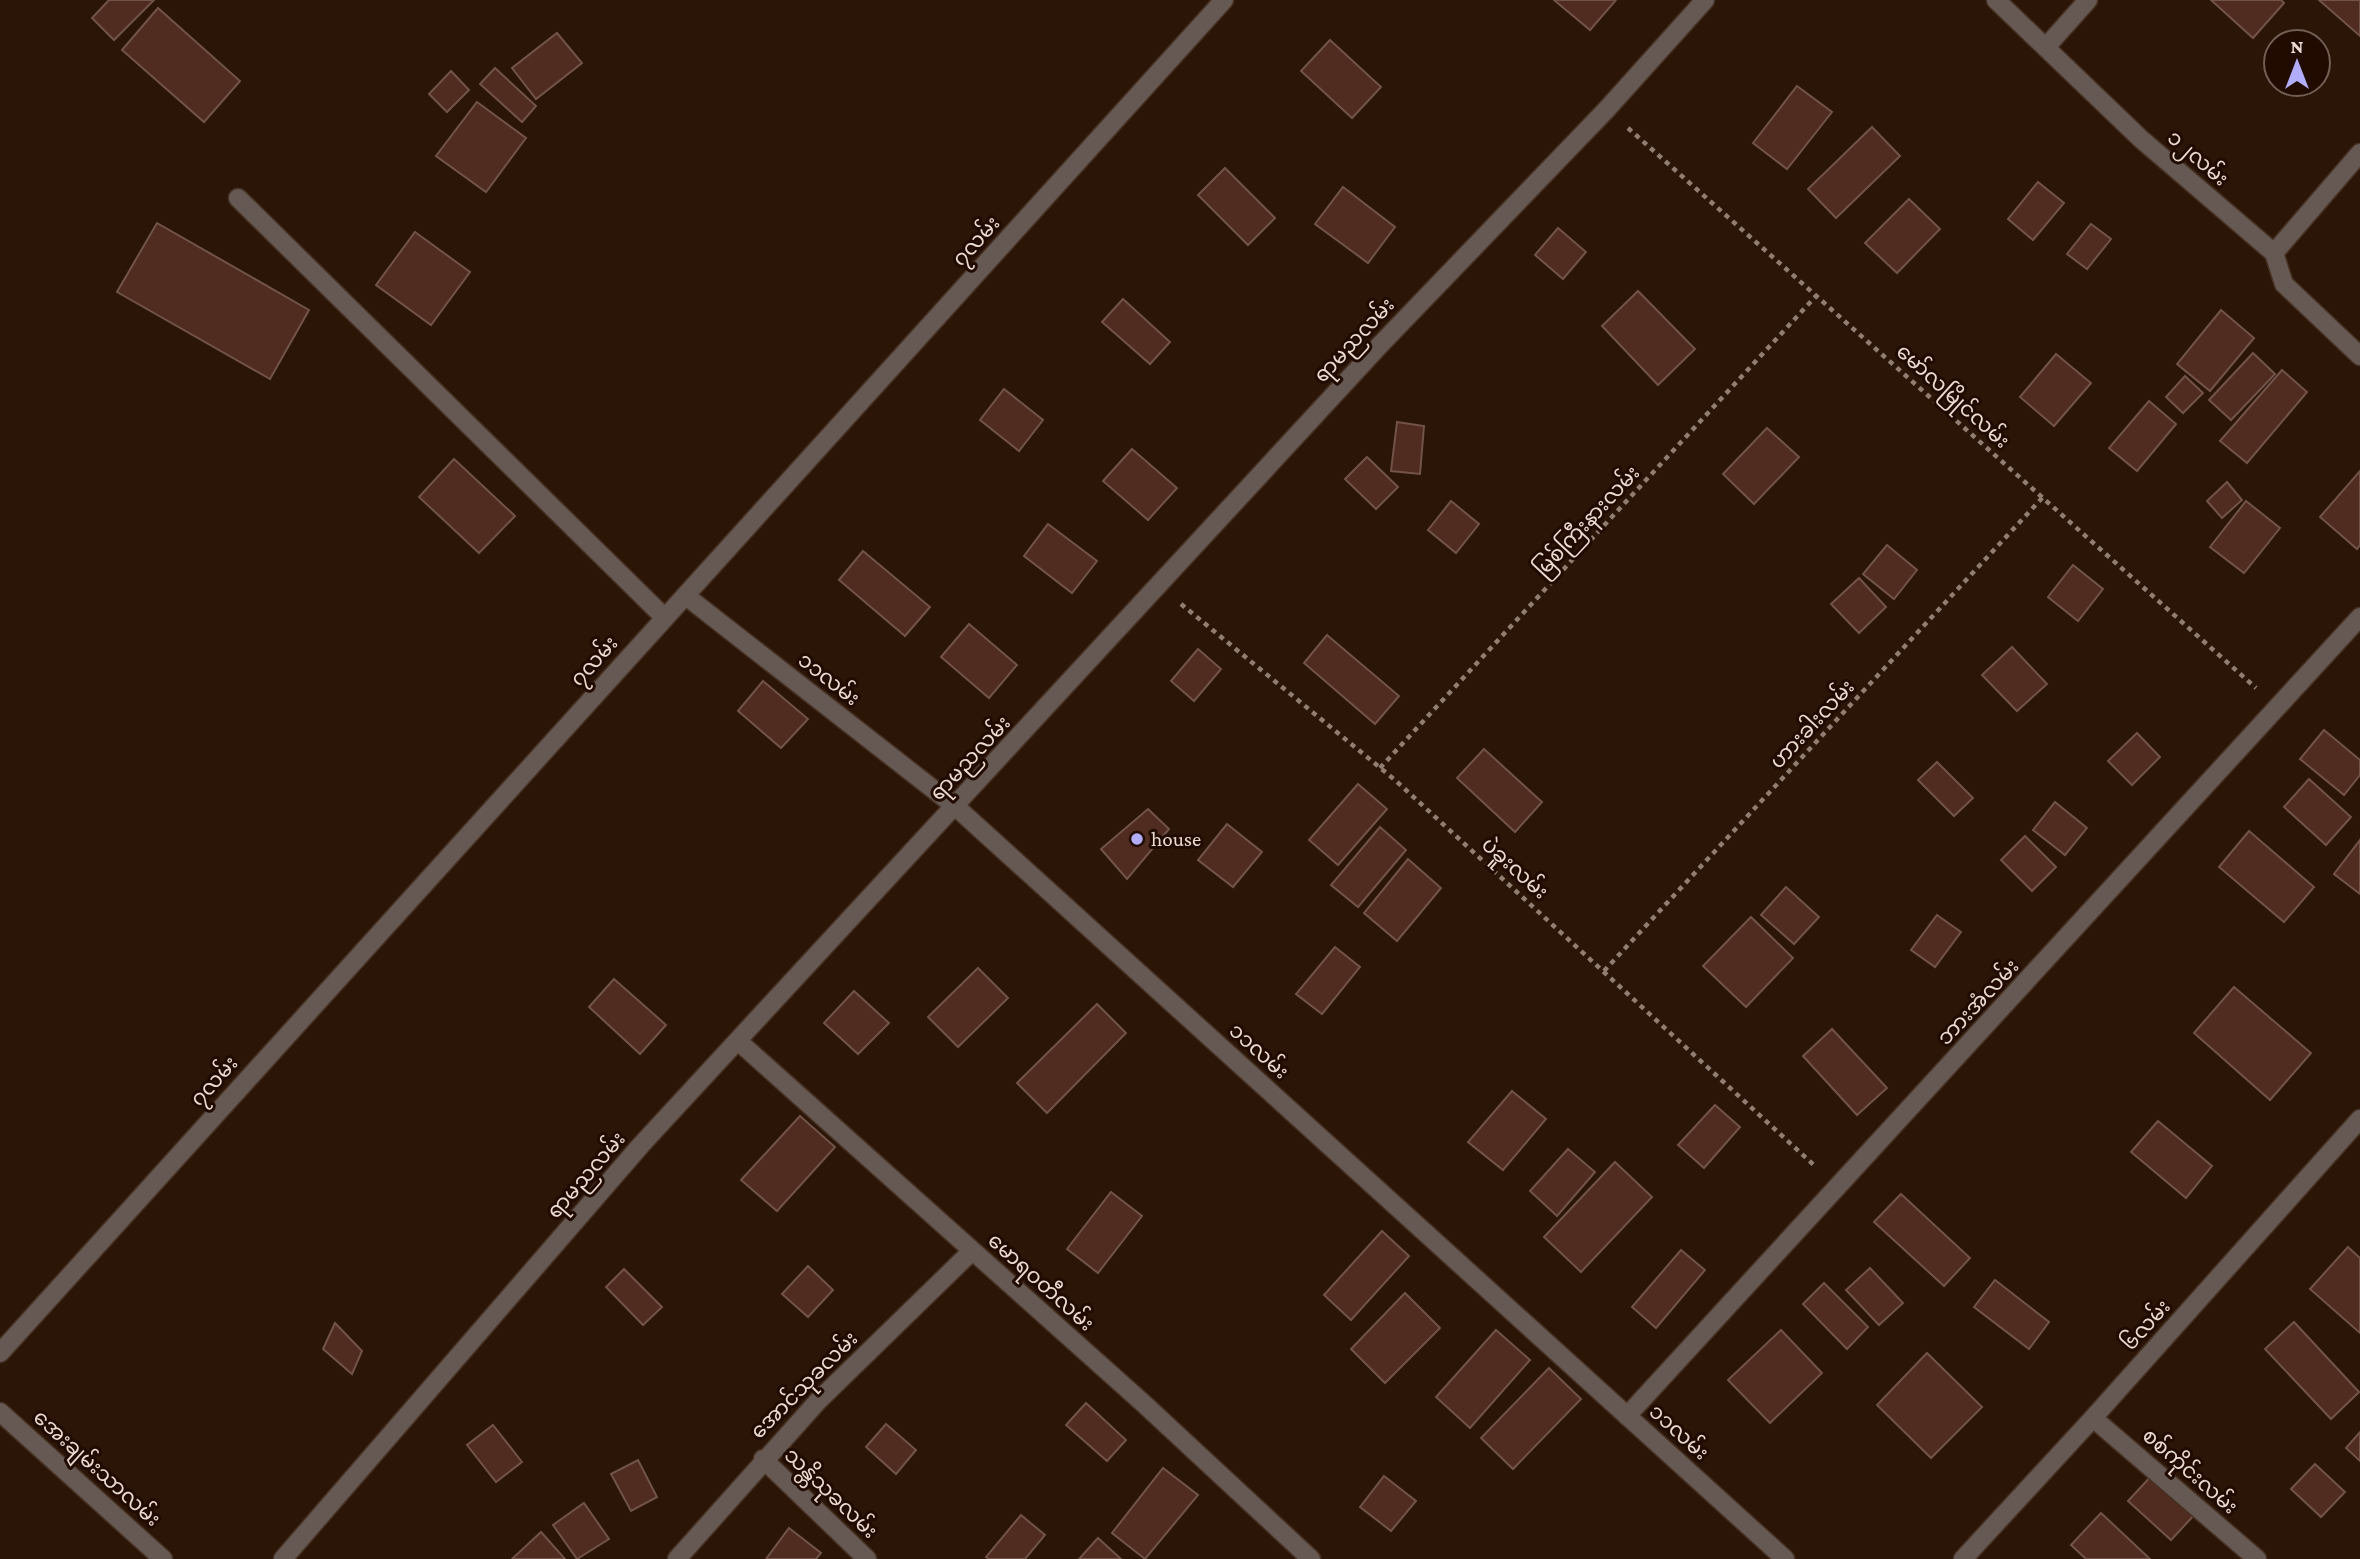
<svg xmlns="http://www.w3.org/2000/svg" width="2360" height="1559" font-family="'Crimson Pro','Noto Sans Myanmar',serif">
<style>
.building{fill:#502b20;stroke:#71534a;stroke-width:2}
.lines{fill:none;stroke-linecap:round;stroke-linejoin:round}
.minor-casing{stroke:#463123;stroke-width:21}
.path{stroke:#917e72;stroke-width:4.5;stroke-dasharray:5 5;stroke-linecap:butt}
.minor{stroke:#665954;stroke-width:18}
.poi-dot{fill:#b2adfa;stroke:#210b01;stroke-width:2.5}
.labels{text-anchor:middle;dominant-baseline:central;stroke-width:6;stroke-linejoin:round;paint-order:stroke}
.street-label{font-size:21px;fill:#eadad1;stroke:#210b01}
.poi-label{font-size:21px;fill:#eadad1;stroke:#210b01;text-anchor:start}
</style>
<rect width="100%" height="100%" fill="#2b1507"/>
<g class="building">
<polygon points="109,0 154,0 114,40 92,18"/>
<polygon points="1554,0 1616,0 1590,30"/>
<polygon points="2211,0 2281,0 2284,3 2253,38"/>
<polygon points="2319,0 2360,0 2360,36"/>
<polygon points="158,8 240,81 204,122 122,50"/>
<polygon points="557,33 582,63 536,99 512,68"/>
<polygon points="1330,40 1381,87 1352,118 1301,71"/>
<polygon points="495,68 536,106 522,122 480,84"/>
<polygon points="451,71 469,90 447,112 429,94"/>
<polygon points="1797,86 1832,112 1787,169 1753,143"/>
<polygon points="477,102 526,138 486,192 436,156"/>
<polygon points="1872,127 1900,156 1836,218 1808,189"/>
<polygon points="1225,168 1275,218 1248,245 1198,195"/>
<polygon points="2038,182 2064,203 2033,240 2008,219"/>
<polygon points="1343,187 1395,227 1368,263 1315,224"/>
<polygon points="1909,199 1940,229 1897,273 1865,243"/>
<polygon points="157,223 309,310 270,379 117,292"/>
<polygon points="2091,224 2111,239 2087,269 2067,254"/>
<polygon points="1558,228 1586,252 1563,279 1535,255"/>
<polygon points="415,232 470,272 431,325 376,285"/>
<polygon points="1638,291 1695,349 1658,385 1602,326"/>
<polygon points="1123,299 1170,342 1150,364 1102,322"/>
<polygon points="2221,310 2254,338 2210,391 2177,364"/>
<polygon points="2253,353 2275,374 2231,420 2209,400"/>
<polygon points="2056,354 2091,383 2054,426 2020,397"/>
<polygon points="2282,370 2307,392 2247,463 2220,441"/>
<polygon points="2185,376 2203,393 2183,413 2166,397"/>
<polygon points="1004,389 1043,420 1019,451 980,420"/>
<polygon points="2149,401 2176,424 2137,471 2109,448"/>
<polygon points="1397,422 1424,426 1420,474 1391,471"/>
<polygon points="1767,428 1799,457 1754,504 1723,474"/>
<polygon points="1132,449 1177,488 1148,520 1103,481"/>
<polygon points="1367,457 1398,487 1376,509 1345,479"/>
<polygon points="454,459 515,516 479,553 419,497"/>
<polygon points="2360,471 2360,545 2357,549 2320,517"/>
<polygon points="2227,482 2242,500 2222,518 2207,501"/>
<polygon points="1451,501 1479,524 1456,553 1428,530"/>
<polygon points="2246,501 2280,528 2244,573 2210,547"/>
<polygon points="1048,524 1097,561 1072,593 1024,556"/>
<polygon points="1887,545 1917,570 1894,599 1863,574"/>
<polygon points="863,551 930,607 905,636 839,580"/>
<polygon points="2073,565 2103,589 2078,621 2048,597"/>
<polygon points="1859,578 1886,607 1859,633 1831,604"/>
<polygon points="969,624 1017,665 989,698 941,657"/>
<polygon points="1327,635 1399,696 1375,724 1304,663"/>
<polygon points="2012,647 2047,684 2017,711 1982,675"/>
<polygon points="1198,649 1221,669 1194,701 1171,681"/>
<polygon points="763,681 808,719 781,748 738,711"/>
<polygon points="2324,730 2360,760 2360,775 2344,795 2300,759"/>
<polygon points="2137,733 2160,757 2132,785 2108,761"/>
<polygon points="1484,749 1542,802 1515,832 1457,778"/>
<polygon points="1937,762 1973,798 1954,816 1918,780"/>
<polygon points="2309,779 2351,817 2326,845 2284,807"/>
<polygon points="1358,784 1387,809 1338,865 1309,840"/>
<polygon points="2055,802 2087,828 2065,855 2033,830"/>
<polygon points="1148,809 1169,829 1127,879 1101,849"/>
<polygon points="1227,824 1262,852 1233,887 1198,860"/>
<polygon points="1380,827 1406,850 1358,907 1331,885"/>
<polygon points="2249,831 2314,887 2284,922 2219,867"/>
<polygon points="2025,836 2056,867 2032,891 2001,860"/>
<polygon points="2360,840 2360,894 2334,874"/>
<polygon points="1408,859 1441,888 1397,941 1364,913"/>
<polygon points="1786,887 1819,917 1794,944 1761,915"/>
<polygon points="1937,915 1961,932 1935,967 1911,950"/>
<polygon points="1751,917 1793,958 1746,1007 1703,966"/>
<polygon points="1335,947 1360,967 1322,1014 1296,994"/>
<polygon points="978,968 1008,998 958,1047 928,1017"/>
<polygon points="614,979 666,1025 640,1054 589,1007"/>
<polygon points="2234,987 2311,1053 2270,1100 2194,1033"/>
<polygon points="854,991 889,1023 858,1054 824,1023"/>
<polygon points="1097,1004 1126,1033 1047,1113 1017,1083"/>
<polygon points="1832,1029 1887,1088 1857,1115 1803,1056"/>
<polygon points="1512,1091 1546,1119 1503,1170 1468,1142"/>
<polygon points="1715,1105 1740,1127 1704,1168 1678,1145"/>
<polygon points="800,1116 835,1147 777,1211 741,1180"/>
<polygon points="2158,1121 2212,1166 2186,1198 2131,1152"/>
<polygon points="1568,1149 1595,1172 1557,1216 1530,1191"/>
<polygon points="1615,1162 1652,1197 1581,1272 1544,1237"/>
<polygon points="1111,1192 1142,1216 1098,1273 1067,1249"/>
<polygon points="1901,1194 1970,1258 1944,1286 1874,1222"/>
<polygon points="1382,1231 1409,1256 1351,1320 1324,1295"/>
<polygon points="2348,1247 2360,1258 2360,1333 2310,1289"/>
<polygon points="1681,1250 1705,1270 1656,1328 1632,1307"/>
<polygon points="808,1266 833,1290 808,1317 782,1294"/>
<polygon points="1870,1268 1903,1303 1879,1325 1846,1290"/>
<polygon points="624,1269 662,1307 643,1325 606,1287"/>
<polygon points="1995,1280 2049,1322 2029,1349 1974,1307"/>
<polygon points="1824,1283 1868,1327 1847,1349 1803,1304"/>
<polygon points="1405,1293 1440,1328 1385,1383 1351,1349"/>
<polygon points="2294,1322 2359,1392 2331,1419 2265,1349"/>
<polygon points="335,1323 362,1351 352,1374 323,1349"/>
<polygon points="1496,1330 1530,1360 1470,1428 1436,1397"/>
<polygon points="1781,1330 1822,1373 1770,1423 1728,1380"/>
<polygon points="1927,1353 1982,1407 1931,1458 1877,1405"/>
<polygon points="1549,1368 1581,1399 1513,1469 1481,1438"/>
<polygon points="1086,1403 1126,1440 1107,1461 1066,1425"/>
<polygon points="886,1424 916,1450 896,1474 866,1447"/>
<polygon points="493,1425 522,1462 496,1482 467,1445"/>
<polygon points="2360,1432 2360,1461 2346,1448"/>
<polygon points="638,1460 657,1497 631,1511 611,1474"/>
<polygon points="2315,1464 2345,1492 2321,1517 2291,1489"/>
<polygon points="1163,1468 1198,1495 1145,1559 1112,1533"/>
<polygon points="2154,1473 2197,1512 2171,1540 2128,1501"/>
<polygon points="1384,1476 1416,1501 1391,1531 1360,1507"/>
<polygon points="584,1503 609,1539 577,1559 553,1525"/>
<polygon points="2101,1513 2150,1559 2086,1559 2071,1545"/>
<polygon points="1021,1515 1045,1535 1025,1559 989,1559 986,1557"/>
<polygon points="789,1528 821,1553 816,1559 766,1559"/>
<polygon points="541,1532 565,1559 512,1559"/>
<polygon points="1098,1538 1121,1559 1079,1559"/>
</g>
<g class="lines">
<g class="minor-casing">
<g id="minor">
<polyline points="1996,0 2141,139 2274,253 2284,284 2360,356"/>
<polyline points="2046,47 2088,0"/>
<polyline points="238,198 664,617"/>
<polyline points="2274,253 2360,153"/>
<polyline points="686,596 956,807 1785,1559"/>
<polyline points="738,1041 1143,1403 1311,1559"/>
<polyline points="0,1353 1224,0"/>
<polyline points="0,1412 163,1559"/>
<polyline points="1627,1416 2360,617"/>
<polyline points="2093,1418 2257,1559"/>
<polyline points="763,1459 867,1559"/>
<polyline points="283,1559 641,1145 1380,345 1607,109 1705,0"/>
<polyline points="677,1559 818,1401 972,1251"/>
<polyline points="1963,1559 2093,1418 2360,1119"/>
</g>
</g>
<g class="path">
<polyline points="1628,128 2256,688"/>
<polyline points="1181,604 1395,780 1816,1167"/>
<polyline points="1380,768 1816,296"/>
<polyline points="1604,971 2043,497"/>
</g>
<use href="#minor" class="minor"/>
</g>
<circle class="poi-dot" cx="1137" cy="839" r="7"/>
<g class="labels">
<g class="street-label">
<text transform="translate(2198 158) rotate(41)">၁၂လမ်း</text>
<text transform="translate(976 241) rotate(-48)">၇လမ်း</text>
<text transform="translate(1354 340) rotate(-47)">ရာမညလမ်း</text>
<text transform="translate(1953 396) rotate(42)">မော်လမြိုင်လမ်း</text>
<text transform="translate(1587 521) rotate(-47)">မြစ်ကြီးနားလမ်း</text>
<text transform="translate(594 661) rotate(-48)">၇လမ်း</text>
<text transform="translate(829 679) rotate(38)">၁၁လမ်း</text>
<text transform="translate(1812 724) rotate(-47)">ဟားခါးလမ်း</text>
<text transform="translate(970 758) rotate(-47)">ရာမညလမ်း</text>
<text transform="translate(1515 868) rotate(42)">ပဲခူးလမ်း</text>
<text transform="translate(1978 1002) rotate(-47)">ဘားအံလမ်း</text>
<text transform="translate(1259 1051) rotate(42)">၁၁လမ်း</text>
<text transform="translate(214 1081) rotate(-48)">၇လမ်း</text>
<text transform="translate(586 1175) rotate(-49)">ရာမညလမ်း</text>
<text transform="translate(1041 1282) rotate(42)">မောရဝတီလမ်း</text>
<text transform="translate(2146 1325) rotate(-48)">၆လမ်း</text>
<text transform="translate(804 1385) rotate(-45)">အောင်သုခလမ်း</text>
<text transform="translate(1679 1432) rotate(42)">၁၁လမ်း</text>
<text transform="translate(97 1468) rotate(42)">အေးချမ်းသာလမ်း</text>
<text transform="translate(2190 1471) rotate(41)">စစ်ကိုင်းလမ်း</text>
<text transform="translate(831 1493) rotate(44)">သန္တိသုခလမ်း</text>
</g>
<g class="poi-label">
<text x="1151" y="839">house</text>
</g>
</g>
<g transform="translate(2297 63)"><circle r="33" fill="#210b01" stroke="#715e54" stroke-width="2"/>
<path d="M0-5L12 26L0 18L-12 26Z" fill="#b2adfa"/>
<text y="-10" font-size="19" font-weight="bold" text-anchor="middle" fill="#eadad1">N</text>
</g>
</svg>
